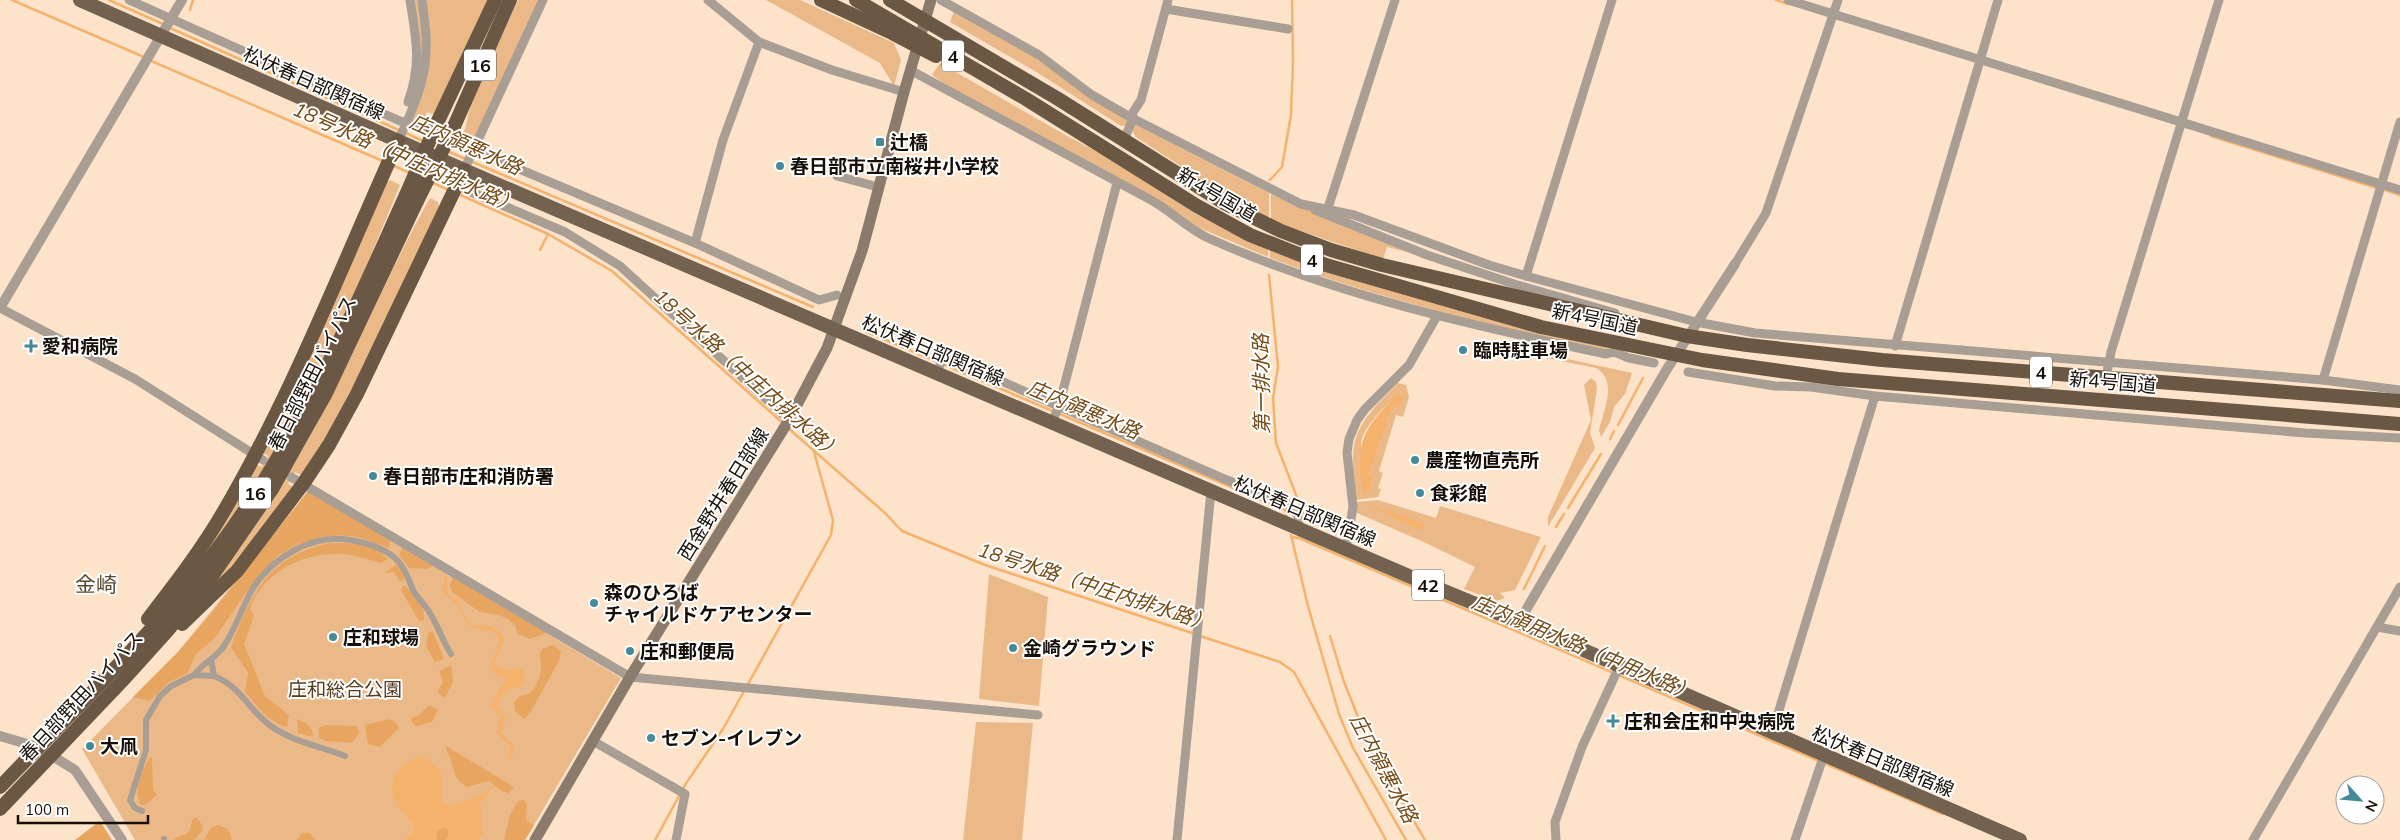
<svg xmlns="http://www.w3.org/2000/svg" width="2400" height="840" font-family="Mulish,'Noto Sans JP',sans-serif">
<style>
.green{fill:#ebb988;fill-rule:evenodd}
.forest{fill:#e7a55f}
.water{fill:#f4b26c}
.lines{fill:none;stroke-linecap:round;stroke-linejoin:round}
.stream{stroke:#f4b26c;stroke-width:2.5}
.pedestrian{stroke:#a99e94;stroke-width:6}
.minor{stroke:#a99e94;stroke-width:9}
.tertiary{stroke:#a99e94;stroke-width:10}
.secondary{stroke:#8a7b6c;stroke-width:11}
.primary{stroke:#746250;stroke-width:14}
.trunk{stroke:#6a5744;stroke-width:14}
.trunk-bridge{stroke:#6a5744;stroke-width:14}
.poi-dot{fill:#458a98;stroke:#fff;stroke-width:2}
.labels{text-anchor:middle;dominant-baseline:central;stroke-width:4;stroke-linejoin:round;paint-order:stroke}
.shield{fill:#fff;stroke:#5d5751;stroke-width:1}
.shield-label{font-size:18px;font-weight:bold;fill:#170f07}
.street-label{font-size:19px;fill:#170f07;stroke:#fff}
.poi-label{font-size:19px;font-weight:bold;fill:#170f07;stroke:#fff;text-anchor:start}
.park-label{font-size:19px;fill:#563b1d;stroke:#fff}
.water-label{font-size:20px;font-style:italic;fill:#754a15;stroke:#fff}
.quarter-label{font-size:21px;fill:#5a4631;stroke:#fff}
</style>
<rect width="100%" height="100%" fill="#fce3ca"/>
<g class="green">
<polygon points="412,0 419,0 423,57 415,91 404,119 414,89"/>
<polygon points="426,0 488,0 436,115 427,112 423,125 412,120 423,91"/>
<polygon points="518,0 539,0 474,140 466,145 458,141 465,129 471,104"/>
<polygon points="766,0 800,0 894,43 901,60 894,86 880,63"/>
<polygon points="954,11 1032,56 1130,120 1129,125 1121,126 1038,73 950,22"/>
<polygon points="940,63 1067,136 1111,159 1196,214 1268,249 1268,257 1195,226 942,82 932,75"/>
<polygon points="1134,124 1269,193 1269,218 1213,187 1136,137 1132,131"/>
<path d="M390,180L400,185C368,263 335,342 296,416C256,491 203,558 150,623L254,463L261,467L268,456L260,451L384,184Z"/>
<polygon points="1271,194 1411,253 1387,247 1383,259 1286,226 1271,219"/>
<path d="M430,198L438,202L440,211L342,416L302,476L295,472L288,484L295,488L225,575L192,609C234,551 279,494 313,431C355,355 387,274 430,198Z"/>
<path d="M1270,250L1306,264L1612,349L1607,351C1492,327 1380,299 1270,258Z"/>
<path d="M1504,345L1632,373L1625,394L1614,407L1610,422L1601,437L1599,430C1604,409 1618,381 1596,368L1502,349Z"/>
<polygon points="1591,378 1596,382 1597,389 1590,433 1595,448 1548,527 1548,517 1591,420 1584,385"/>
<path d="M1398,383L1406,385L1409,397L1403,417L1396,415L1379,471L1383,473L1378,488L1381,489L1378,497L1356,500C1348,437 1353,428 1398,383ZM1401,391L1399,408L1392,406L1369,475C1367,466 1361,454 1361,445C1361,427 1389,403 1401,391Z"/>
<polygon points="1378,500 1436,518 1440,506 1541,537 1515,590 1500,593 1505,598 1497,601 1464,589 1475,567 1426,543 1357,513 1356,502"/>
<polygon points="278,529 380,533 621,678 525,840 135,840 82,749 178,652"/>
<polygon points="989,574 1048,597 1039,706 979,699"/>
<polygon points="976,722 1033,723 1022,840 963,840"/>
</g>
<g class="forest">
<polygon points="308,491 390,539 389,548 358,537 339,535 321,537 296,545 277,556 248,590 214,639 196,654 187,674 169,682 150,701 133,697 178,652 214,610"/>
<path d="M330,543C350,543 374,543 388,559L381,563C366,559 351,553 335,554C301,554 261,574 250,609L254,616L244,644L265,696L289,715L287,727C268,722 257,706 245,692L248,673L231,647C251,593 269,556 330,543Z"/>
<polygon points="403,547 433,566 427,569 409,568 399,555"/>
<polygon points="396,565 401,568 405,579 400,582 394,572 384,573"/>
<polygon points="453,577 547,633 530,639 518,634 515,626 508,619 499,615 480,612 452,592 450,585"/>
<path d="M403,586H406C414,596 426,607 424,620L419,621L401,590Z"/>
<polygon points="431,631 434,634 444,659 435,662 426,646 428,633"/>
<path d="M552,645L561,651L560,659L530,713L524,719L515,711L514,702L520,696L531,693C538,682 545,669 539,656L542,649Z"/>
<polygon points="451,665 453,682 445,698 437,692 443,682 439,671"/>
<polygon points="429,705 438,710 432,722 416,726 412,723 411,718 419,715"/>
<path d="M297,719C306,723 313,726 313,737L298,733Z"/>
<polygon points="389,719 395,721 399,728 380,747 368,744 365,725"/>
<polygon points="326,725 357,726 359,733 352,743 325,741 319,738 319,727"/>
<path d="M446,746L514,787L509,793L502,791L489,781L467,787C455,779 454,773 451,761C450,755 446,753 446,746Z"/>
<path d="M149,757L152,758L153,790L157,795L145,805H141C132,789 143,772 149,757Z"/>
<polygon points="524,800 527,804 526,820 534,825 525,840 504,840 510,815 518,801"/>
<path d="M196,817L203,826L202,831L194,840H173C184,832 190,838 192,820Z"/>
<polygon points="100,821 112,840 75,840"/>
<polygon points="218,825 228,829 232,840 204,840 211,828"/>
<circle cx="442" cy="834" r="7"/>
<polygon points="302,833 310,833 315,840 297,840"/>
</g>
<g class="water">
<path d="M1400,391L1402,398L1399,408L1392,407L1369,475L1373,477L1368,493H1363C1355,439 1363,430 1400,391Z"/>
<polygon points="1367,505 1423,522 1425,526 1419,530"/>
<path d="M445,576L447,577L448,594L459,601L463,614L471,624L478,626H491L503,634L504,642L494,664L505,670L520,668L525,672L524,684L517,689L513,686L500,698L497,705L506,718L501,733L515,746L511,760L508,757L510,746L496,733L501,716L491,707L493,699L505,681L503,677L495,675L490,666C494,655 505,640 492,631C461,628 470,623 455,603C451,599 447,597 443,592Z"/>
<path d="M421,756C428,760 438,765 441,773C445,782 434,810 457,804C467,801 477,796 486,791C490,789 491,787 495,785L480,804L483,834L478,840H448V828L446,827L437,831L436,840H405L411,834L414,825C409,817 400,813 396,804C384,782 400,762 421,756Z"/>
</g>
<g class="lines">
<g class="stream">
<polyline points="12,0 144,57"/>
<polyline points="109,0 163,24"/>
<polyline points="1776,0 1788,4"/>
<polyline points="190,10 193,0"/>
<polyline points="168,27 401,131"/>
<polyline points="149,60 385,162"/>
<polyline points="406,133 423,141"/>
<polyline points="2211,136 2377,188"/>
<polyline points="447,151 813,307"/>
<polyline points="392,165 410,173"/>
<polyline points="1270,180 1282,167 1291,115 1293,61 1292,0"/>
<polyline points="431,182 449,190"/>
<polyline points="2382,189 2400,195"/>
<polyline points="458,194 548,234 612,271 784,424"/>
<polyline points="540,250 548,234"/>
<polyline points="1269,275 1278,367 1273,398 1276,443 1305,518"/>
<polyline points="865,331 1285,510 1287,517"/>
<polyline points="1618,425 1643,378"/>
<polyline points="788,428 885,513 902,531 985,565 1195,634"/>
<polyline points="1610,439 1614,431"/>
<polyline points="1568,508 1601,454"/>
<polyline points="1556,527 1564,514"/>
<polyline points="1291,535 1308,606 1339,714 1353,748 1406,840"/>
<polyline points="1292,537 1299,538 1819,761"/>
<polyline points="1524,589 1545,546"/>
<polyline points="1200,636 1280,662 1294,672 1386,840"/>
<polyline points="1330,636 1344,682 1369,744 1425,840"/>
<polyline points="1824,763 1943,814"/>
<polyline points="655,840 685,785 723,729 831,535 833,520 814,452"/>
</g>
<g class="pedestrian">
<path d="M211,659L214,676L194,675C203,663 216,658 224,646C236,628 242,607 253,588C273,557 313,533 350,540C368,543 386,548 398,561C406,570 409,581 414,592C418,598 424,604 428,610C437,623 442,640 451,654"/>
<path d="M214,676C242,687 248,710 271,726C291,741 322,747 345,756"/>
<polyline points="142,811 135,808 130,800 146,750 146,720 160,696 171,686 194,675"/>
<polyline points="164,839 164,840"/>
</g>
<g class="minor">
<polyline points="129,0 400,121 407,122 695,243 819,300 837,295"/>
<polyline points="708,0 759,42 832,70 904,92"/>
<polyline points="941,0 1039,55 1092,95 1130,117 1301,204 1354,215 1489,265 1526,276 1696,322 1755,333 2323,380 2400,390"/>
<polyline points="1788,0 2400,190"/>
<polyline points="1166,9 1288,29"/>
<path d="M910,70C991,113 1071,157 1151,200C1171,211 1188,229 1208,238C1335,295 1470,325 1606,354L1614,352L1623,345"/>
<path d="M408,102C422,63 416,39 410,0"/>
<polyline points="1130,117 1141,100 1168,0"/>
<polyline points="1124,140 1133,118"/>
<path d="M398,141C411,114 426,81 426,51C427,34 424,17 422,0"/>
<polyline points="464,170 543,0"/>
<polyline points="837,176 878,187"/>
<polyline points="457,186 565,232 620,266 789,420"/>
<polyline points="1328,208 1395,0"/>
<polyline points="1315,210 1427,255 1514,284 1615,313"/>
<polyline points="695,243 723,140 759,42"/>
<polyline points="1735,264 1766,213 1838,0"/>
<polyline points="1526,276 1612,0"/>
<polyline points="0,308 135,379 263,460"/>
<polyline points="1895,346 1998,0"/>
<polyline points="1614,352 1629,358 1654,363"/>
<polyline points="937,372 944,356 1227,480 1284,501 1296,512 1299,520 1297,528"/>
<polyline points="1688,372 1775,386 1811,387 1875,396 2305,433 2400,438"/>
<polyline points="2106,377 2111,352 2219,0"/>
<polyline points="2323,380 2400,122"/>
<polyline points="1052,422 1059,406 1117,183"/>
<polyline points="291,477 630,677 1038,715"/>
<polyline points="1346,549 1353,507 1347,453 1349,439 1357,420 1365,409 1409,365 1437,316"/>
<polyline points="2377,627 2400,631"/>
<polyline points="1772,733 1875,396"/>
<polyline points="593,741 685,794 676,840"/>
<polyline points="1177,840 1211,491"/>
<polyline points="1556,840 1555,822 1582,747 1619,667"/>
<polyline points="1795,840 1824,755"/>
<polyline points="2253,840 2400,587"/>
</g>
<g class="tertiary">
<polyline points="0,308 182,0"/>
<polyline points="1519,622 1667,369 1735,264"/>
<polyline points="0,736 38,747 75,770 122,840"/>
</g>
<polyline class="secondary" points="535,840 630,677 789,420 827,348 862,251 904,92 931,0"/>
<polyline class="primary" points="80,0 464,170 1432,586 1519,622 2020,840"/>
<g class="trunk">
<polyline points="821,0 892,33 936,56"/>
<polyline points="856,0 1026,99 1197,206 1250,235 1326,265 1541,327 1702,360 1838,379 2400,424"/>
<polyline points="890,0 1055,97 1226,204 1281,231 1331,250 1382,265 1687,336 1747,345 1882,360 2400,401"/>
<polyline points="438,121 495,0"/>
<polyline points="452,131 510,0"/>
<path d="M148,619C175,584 202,549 224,511C293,393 342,265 398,141"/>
<polyline points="182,624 237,571 303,484 329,445 357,394 464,170"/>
<path d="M0,787C68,716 139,648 200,571C291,459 347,325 406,195"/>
<polyline points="0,809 122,681 168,630 212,576 272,489 326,393 417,201"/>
</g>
<g class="trunk-bridge">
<polyline points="406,195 438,121"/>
<polyline points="417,201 452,131"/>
</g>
</g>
<g class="poi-dot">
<rect x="875" y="137" width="10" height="10" rx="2.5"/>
<circle cx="780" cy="166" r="5"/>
<path d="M28.5 338.5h5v5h5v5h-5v5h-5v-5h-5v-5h5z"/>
<circle cx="1463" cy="350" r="5"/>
<circle cx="1415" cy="460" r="5"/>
<circle cx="373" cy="476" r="5"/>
<circle cx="1420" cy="493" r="5"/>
<circle cx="594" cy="603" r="5"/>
<circle cx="333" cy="637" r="5"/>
<circle cx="1013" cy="648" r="5"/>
<circle cx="630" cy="651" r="5"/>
<path d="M1610.5 713.5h5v5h5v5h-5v5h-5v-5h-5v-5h5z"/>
<circle cx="651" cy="738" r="5"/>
<circle cx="90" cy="746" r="5"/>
</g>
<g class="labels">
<g class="shield">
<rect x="942" y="40.5" width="22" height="31" rx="4"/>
<rect x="464" y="49.5" width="32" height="31" rx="4"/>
<rect x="1301" y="244.5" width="22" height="31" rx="4"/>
<rect x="2030" y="356.5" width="22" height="31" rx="4"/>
<rect x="239" y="477.5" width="32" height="31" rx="4"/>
<rect x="1412" y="569.5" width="32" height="31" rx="4"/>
</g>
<g class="shield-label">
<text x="953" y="56">4</text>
<text x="480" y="65">16</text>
<text x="1312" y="260">4</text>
<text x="2041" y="372">4</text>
<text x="255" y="493">16</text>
<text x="1428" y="585">42</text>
</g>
<g class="street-label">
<text transform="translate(314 83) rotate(24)">松伏春日部関宿線</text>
<text transform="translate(1217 194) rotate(30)">新4号国道</text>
<text transform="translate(1595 319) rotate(12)">新4号国道</text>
<text transform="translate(933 350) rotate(23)">松伏春日部関宿線</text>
<text transform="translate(312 373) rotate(-63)">春日部野田バイパス</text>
<text transform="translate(2113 382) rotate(5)">新4号国道</text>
<text transform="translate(723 494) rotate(-58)">西金野井春日部線</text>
<text transform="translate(1305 511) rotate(23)">松伏春日部関宿線</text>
<text transform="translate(81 696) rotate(-47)">春日部野田バイパス</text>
<text transform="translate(1883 761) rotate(23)">松伏春日部関宿線</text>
</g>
<g class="poi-label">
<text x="890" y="142">辻橋</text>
<text x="790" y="166">春日部市立南桜井小学校</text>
<text x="42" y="346">愛和病院</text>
<text x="1473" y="350">臨時駐車場</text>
<text x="1425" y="460">農産物直売所</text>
<text x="383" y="476">春日部市庄和消防署</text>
<text x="1430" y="493">食彩館</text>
<text x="604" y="592">森のひろば<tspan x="604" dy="22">チャイルドケアセンター</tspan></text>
<text x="343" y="637">庄和球場</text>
<text x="1023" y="648">金崎グラウンド</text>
<text x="640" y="651">庄和郵便局</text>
<text x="1624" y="721">庄和会庄和中央病院</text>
<text x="661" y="738">セブン-イレブン</text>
<text x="100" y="746">大凧</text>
</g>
<g class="park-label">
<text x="345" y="689">庄和総合公園</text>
</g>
<g class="water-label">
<text transform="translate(466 144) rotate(24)">庄内領悪水路</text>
<text transform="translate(406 157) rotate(24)">18号水路（中庄内排水路）</text>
<text transform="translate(748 374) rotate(42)">18号水路（中庄内排水路）</text>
<text transform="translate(1261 384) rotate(-91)">第一排水路</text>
<text transform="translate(1084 409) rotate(23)">庄内領悪水路</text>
<text transform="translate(1095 586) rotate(18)">18号水路（中庄内排水路）</text>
<text transform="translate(1584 647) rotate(23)">庄内領用水路（中用水路）</text>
<text transform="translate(1384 768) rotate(62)">庄内領悪水路</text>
</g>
<g class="quarter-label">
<text x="96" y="584">金崎</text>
</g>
</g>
<g transform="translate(2360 800) rotate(117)"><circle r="24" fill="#ffffff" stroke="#a29f9c"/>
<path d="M0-4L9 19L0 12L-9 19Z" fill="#458a98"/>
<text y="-8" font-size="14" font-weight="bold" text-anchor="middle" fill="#170f07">N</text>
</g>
<path d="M18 815v8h130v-8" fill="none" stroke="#170f07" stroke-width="2.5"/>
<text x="25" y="815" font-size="15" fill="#170f07" stroke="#ffffff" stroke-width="4" paint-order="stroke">100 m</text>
</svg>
